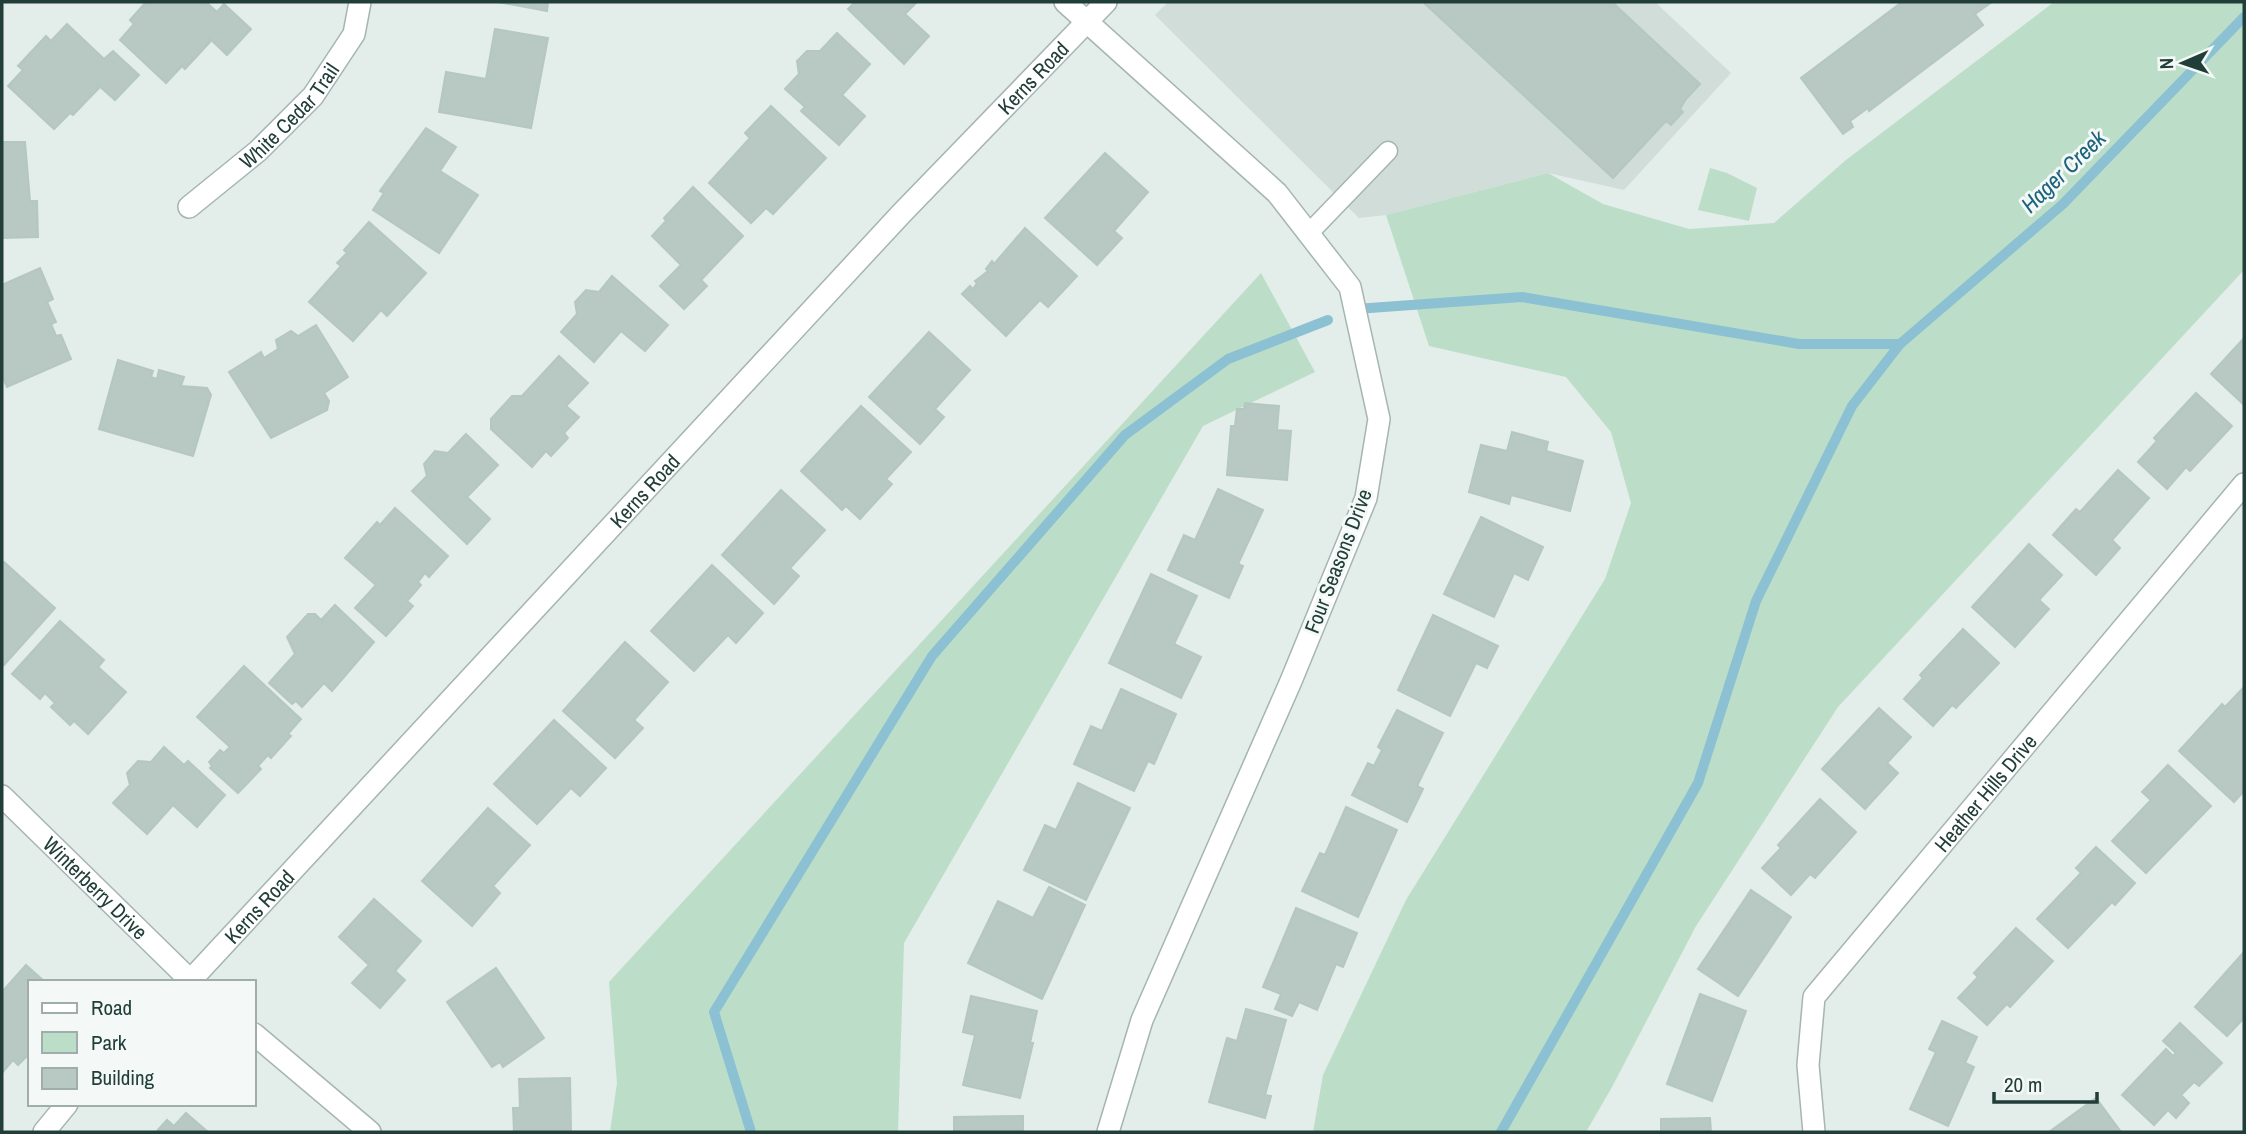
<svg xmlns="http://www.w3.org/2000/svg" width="2246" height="1134" font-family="'Archivo Narrow',sans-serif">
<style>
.built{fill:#d1ddd8}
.green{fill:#bcdec8}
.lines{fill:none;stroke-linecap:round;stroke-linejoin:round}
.stream{stroke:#8bc1d2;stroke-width:10}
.building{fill:#b8c8c3;stroke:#b5c7c1;stroke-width:2}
.service-casing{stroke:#a5b5b1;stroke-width:21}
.minor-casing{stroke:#a5b5b1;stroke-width:24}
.tertiary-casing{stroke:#a5b5b1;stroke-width:24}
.service{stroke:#fff;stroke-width:18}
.minor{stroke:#fff;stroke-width:21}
.tertiary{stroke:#fff;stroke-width:21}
.labels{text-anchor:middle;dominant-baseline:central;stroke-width:6;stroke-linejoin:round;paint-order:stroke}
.street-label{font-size:21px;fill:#223e39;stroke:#f4f9f7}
.water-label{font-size:23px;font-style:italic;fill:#1c637b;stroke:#f4f9f7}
</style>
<rect width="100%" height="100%" fill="#e3ede9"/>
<polygon class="built" points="1168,2 1655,2 1731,73 1624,190 1548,173 1386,215 1359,218 1155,15"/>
<g class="green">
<polygon points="2054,2 2244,2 2244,270 1838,707 1696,926 1612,1087 1586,1132 1313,1132 1323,1075 1406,900 1605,579 1631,503 1611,432 1566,377 1429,346 1386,215 1548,173 1603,204 1689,229 1774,223 1846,160"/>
<polygon points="1710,168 1727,173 1757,188 1749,221 1698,210"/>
<polygon points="1261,273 1315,372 1203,426 904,943 898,1132 610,1132 617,1083 609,982"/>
</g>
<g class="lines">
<g class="stream">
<polyline points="1356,309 1522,297 1799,344 1900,344"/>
<polyline points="751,1132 714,1012 932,656 1125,435 1228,359 1328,320"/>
<polyline points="1501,1132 1698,783 1756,601 1852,406 1900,344 2063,204 2244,17"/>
</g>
</g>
<g class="building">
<polygon points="146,2 206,2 217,12 224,4 251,29 227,55 208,37 210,42 185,69 182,66 166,83 120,40 134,24 130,20"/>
<polygon points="498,2 548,2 547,11"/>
<polygon points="855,2 917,2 905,14 929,36 904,64 848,9"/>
<polygon points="1423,2 1612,2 1700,84 1686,99 1680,109 1683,112 1671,125 1666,121 1613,178"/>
<polygon points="1902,2 1992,2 1975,14 1983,25 1869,111 1868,108 1850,121 1853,127 1843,134 1801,78"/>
<polygon points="67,24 104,59 113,51 139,75 115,100 97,84 99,88 73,115 70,113 54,129 8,86 23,70 18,66 46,36 51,41"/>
<polygon points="495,29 548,38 531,128 439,112 446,72 486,79"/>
<polygon points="837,33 870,64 842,95 865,116 839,145 801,111 805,107 785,89 799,74 797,61 807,51 820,51"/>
<polygon points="771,106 826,158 773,214 766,208 751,223 709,183 750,138 745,133"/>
<polygon points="426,128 456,147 440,171 478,195 439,253 373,210 384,193 380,191"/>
<polygon points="2,142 25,142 30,201 37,201 38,237 2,238"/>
<polygon points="1105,153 1148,192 1114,231 1122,238 1097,265 1045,218"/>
<polygon points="693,187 743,236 701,280 707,286 684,309 660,286 681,265 652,236 666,221 664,218"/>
<polygon points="369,222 426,273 387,316 381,310 353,341 309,302 341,266 337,263 347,253 344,250"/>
<polygon points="1025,228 1077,276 1048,307 1040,300 1006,336 962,294 970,286 973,289 977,283 975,281 988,271 986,269 992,261 994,264"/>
<polygon points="40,268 53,299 47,302 56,322 51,324 56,336 61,335 71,359 7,387 2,376 2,285"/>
<polygon points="612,276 668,325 645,351 621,331 594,362 561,332 577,314 575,302 586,290 599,292"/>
<polygon points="316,325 348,377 324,393 329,401 327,410 271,438 229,372 261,352 264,358 278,349 276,340 291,331 298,336"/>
<polygon points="929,332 970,370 935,409 944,417 920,444 869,397"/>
<polygon points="2244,338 2244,405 2211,374"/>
<polygon points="559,356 588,383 566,406 579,417 564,433 568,438 551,456 546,451 532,467 491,429 491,419 512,396 522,396"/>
<polygon points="118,360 153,371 151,377 157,379 159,370 184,377 181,386 207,388 211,395 193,456 99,429"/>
<polygon points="2196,393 2232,426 2190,471 2186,467 2167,489 2138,462 2157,441 2154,438"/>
<polygon points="1245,403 1279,406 1277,430 1291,431 1287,480 1227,475 1231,426 1235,426 1237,409 1244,409"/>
<polygon points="861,406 911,452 886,479 892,484 860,519 846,506 842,510 801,471"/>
<polygon points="1512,432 1548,442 1546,451 1583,461 1570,511 1511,495 1509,504 1469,492 1481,445 1507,451"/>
<polygon points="466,434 498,465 467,497 490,519 467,544 412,491 427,476 424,464 435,451 448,453"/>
<polygon points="2118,470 2149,498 2112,540 2120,548 2096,575 2053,535 2076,509 2080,512"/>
<polygon points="1218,489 1263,510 1238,564 1243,566 1229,598 1168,570 1184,535 1195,540"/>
<polygon points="781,490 825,530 790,568 799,576 774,604 722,555"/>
<polygon points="395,508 448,556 429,577 425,573 418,582 421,585 407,601 413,606 386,636 355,608 376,585 345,558 377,522 380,525"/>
<polygon points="1481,517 1543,547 1528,580 1514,573 1494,617 1444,594"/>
<polygon points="2029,544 2062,575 2039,600 2049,609 2015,647 1972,607"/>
<polygon points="4,562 55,608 4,665 2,663 2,565"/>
<polygon points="712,565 763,613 736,643 728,635 694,671 651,631"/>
<polygon points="1151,574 1197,596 1174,644 1201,657 1181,698 1109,663"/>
<polygon points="335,605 374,642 332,691 324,683 302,707 296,701 292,704 269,683 295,654 287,637 308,614 315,614 321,620"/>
<polygon points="1433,615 1498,646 1487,668 1476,663 1450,716 1398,690"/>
<polygon points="60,621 104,660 98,667 126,692 88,734 74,721 70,725 51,707 55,703 45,693 40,699 12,674"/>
<polygon points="1963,629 1999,663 1956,708 1952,705 1933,726 1904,699 1923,678 1920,675"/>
<polygon points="625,642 668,682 634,720 643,728 615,758 563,711"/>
<polygon points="244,666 301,719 288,734 291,736 271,758 268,755 258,766 261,769 238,793 210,768 212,766 209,762 220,750 224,753 230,747 197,717"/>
<polygon points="2244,687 2244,791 2234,802 2179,751 2222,704 2225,707"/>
<polygon points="1121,689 1176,714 1154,764 1148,761 1134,791 1074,764 1091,726 1102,731"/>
<polygon points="1879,708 1911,737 1887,763 1898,773 1865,809 1822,769"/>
<polygon points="1397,710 1443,733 1417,786 1423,789 1407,822 1352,795 1368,763 1374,766 1382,750 1378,747"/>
<polygon points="554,720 606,768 580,796 571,788 537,824 494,784"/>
<polygon points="164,747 184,765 188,761 225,795 197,827 173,805 147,834 113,803 130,785 127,773 138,761 151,762"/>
<polygon points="2168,765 2211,806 2146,873 2112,841 2151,800 2142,792"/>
<polygon points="1078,783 1130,808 1086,900 1024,870 1045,825 1056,830"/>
<polygon points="1820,799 1856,832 1815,878 1810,874 1791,895 1762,868 1781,848 1778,845"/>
<polygon points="1346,807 1397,830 1358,917 1302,891 1320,853 1325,855"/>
<polygon points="488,808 530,845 493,886 500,893 472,926 422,881"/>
<polygon points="2096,847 2135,883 2115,905 2112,902 2068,948 2037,919 2081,873 2076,868"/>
<polygon points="1049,887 1085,905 1042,999 968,963 998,901 1033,918"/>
<polygon points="1751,890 1791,917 1738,996 1698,969"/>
<polygon points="374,899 421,941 395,971 405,980 380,1008 352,983 369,965 339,937"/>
<polygon points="1296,908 1357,933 1343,967 1336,964 1317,1010 1299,1002 1292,1016 1275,1009 1281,994 1263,987"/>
<polygon points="2016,928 2053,961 2010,1007 2007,1004 1987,1025 1958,998 1978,977 1974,973"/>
<polygon points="2244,952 2244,1018 2227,1036 2195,1007"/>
<polygon points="26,965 45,982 30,982 30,1053 18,1065 13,1060 2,1073 2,992"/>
<polygon points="496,968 544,1038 503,1067 500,1062 492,1067 447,1002"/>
<polygon points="1700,994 1746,1011 1712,1101 1667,1084"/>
<polygon points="971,996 1037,1011 1030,1043 1033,1043 1020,1098 963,1085 975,1035 963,1032"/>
<polygon points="1246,1009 1286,1020 1265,1095 1271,1096 1265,1118 1209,1102 1227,1038 1237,1041"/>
<polygon points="1942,1021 1977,1037 1965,1063 1974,1067 1948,1126 1910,1109 1936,1052 1929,1049"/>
<polygon points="2180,1023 2222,1063 2199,1086 2194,1082 2181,1095 2189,1103 2176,1118 2168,1110 2154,1125 2122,1095 2166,1049 2173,1056 2176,1053 2163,1041"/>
<polygon points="570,1078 571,1132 514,1132 513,1108 520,1108 519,1079"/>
<polygon points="2096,1098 2121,1132 2049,1132"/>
<polygon points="186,1113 208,1132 156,1132 167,1120 174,1126"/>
<polygon points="1023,1116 1023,1132 954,1132 954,1117"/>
<polygon points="1710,1118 1711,1132 1661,1132 1661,1119"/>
</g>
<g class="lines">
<g class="service-casing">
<polyline id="service" points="1309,233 1388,151"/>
</g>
<g class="minor-casing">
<g id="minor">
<polyline points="1065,2 1277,193 1350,287 1379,419 1366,498 1291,681 1142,1020 1108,1132"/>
<path id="s1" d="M189,207L258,151L313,96L354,34L360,2"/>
<path id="s2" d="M2,796L192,982"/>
<polyline points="254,1034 370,1132"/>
<path id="s3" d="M1814,1132L1808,1065L1814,997L2244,484"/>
</g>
</g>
<g class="tertiary-casing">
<g id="tertiary">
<path id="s4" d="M189,982L901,214L1106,2"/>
<polyline points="44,1132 67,1104"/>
</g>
</g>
<use href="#service" class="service"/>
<use href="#minor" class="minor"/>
<use href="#tertiary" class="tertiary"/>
</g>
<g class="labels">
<g class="street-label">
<text stroke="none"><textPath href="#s4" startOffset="1237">Kerns Road</textPath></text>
<text stroke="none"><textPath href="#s1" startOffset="136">White Cedar Trail</textPath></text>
<text stroke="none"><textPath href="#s4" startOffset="670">Kerns Road</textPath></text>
<text transform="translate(1338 561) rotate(-69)">Four Seasons Drive</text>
<text stroke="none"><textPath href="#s3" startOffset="402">Heather Hills Drive</textPath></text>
<text stroke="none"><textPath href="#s2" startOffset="131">Winterberry Drive</textPath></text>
<text stroke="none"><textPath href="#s4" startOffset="103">Kerns Road</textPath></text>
</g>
<g class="water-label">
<text transform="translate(2063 171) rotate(-44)">Hager Creek</text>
</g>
</g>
<rect width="2246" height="1134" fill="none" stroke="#223e39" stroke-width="7"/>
<rect x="28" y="980" width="228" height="126" fill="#f4f9f7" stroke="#a0aeab" stroke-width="2"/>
<rect x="42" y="1003" width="35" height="10" fill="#ffffff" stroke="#a0aeab" stroke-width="2"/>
<text x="91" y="1015" font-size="21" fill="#223e39">Road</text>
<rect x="42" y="1032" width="35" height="21" fill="#bcdec8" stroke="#a0aeab" stroke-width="2"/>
<text x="91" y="1050" font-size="21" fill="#223e39">Park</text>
<rect x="42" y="1068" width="35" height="21" fill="#b8c8c3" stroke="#a0aeab" stroke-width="2"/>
<text x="91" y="1085" font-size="21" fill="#223e39">Building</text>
<g transform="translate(2183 63) rotate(268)" stroke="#f4f9f7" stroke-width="5" paint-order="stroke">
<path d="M0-5L12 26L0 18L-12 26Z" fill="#223e39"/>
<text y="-10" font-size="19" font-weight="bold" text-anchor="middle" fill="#223e39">N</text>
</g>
<path d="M1994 1092v10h103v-10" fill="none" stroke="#223e39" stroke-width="3.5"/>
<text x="2004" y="1092" font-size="21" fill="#223e39" stroke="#f4f9f7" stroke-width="5" paint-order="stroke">20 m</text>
</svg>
